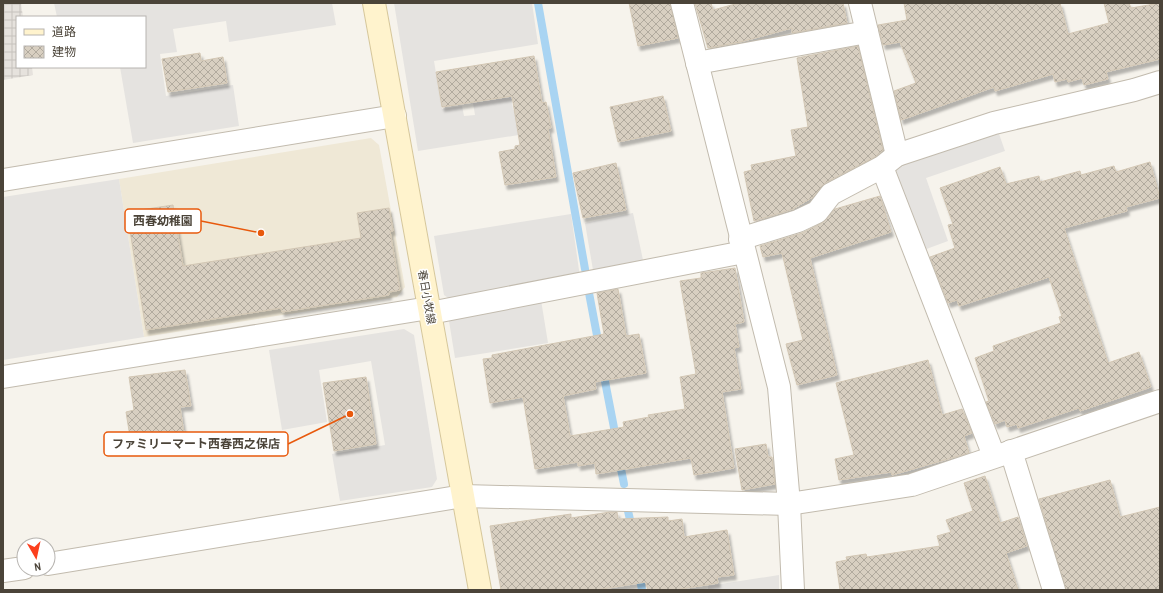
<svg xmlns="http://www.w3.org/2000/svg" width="1163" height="593" font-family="'Archivo Narrow','Noto Sans JP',sans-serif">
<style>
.industrial{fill:url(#industrial-grid)}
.education{fill:#efe8d6}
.parking{fill:#e5e3e0}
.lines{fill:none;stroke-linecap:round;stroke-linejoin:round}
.stream{stroke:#a9d4f2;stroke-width:8}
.building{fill:url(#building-cross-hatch);stroke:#d3c7b4;filter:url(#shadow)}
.street-casing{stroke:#c2bbae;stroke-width:24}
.secondary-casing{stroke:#d6c79b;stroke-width:24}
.street{stroke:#fff;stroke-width:22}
.secondary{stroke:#fff3cd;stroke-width:22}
.labels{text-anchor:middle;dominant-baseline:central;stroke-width:3;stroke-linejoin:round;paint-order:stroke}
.street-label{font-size:11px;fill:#4b4439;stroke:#fff}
.leader{fill:none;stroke:#e8590c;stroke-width:1.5}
.callout-dot{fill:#e8590c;stroke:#fff;stroke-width:1.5}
.callout{fill:#fff;stroke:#e8590c;stroke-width:1.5}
.callout-label{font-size:12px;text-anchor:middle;font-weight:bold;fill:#4b4439}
</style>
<defs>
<pattern id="industrial-grid" width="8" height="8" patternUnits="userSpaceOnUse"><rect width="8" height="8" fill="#e6e2dd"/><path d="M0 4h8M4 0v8" fill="none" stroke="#c7c3be"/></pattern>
<pattern id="building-cross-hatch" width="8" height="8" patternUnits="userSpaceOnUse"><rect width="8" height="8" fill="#d8cfc1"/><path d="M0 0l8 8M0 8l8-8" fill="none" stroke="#b1aa9e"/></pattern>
<filter id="shadow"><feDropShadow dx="2.5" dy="4.5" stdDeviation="1" flood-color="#0004"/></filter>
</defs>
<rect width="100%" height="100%" fill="#f6f3ec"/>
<polygon class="industrial" points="3,3 21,3 23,17 17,17 17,67 32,67 33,75 3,80"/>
<polygon class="education" points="371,138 379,145 405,287 397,297 144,337 119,179"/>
<g class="parking">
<polygon points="54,3 332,3 336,25 229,42 226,21 173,29 177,52 160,54 166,96 233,85 239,126 133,143 120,67 145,67 145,17 57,17"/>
<polygon points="394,3 532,3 538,44 434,61 442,109 462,106 464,116 475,115 473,103 511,97 513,110 533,106 537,132 418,151"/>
<polygon points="998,131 1005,151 926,178 948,241 921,251 894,173 903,163"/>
<polygon points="119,179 144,337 3,360 3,197"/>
<polygon points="633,213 643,260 593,270 585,223"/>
<polygon points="571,214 580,277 451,300 444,295 434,236"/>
<polygon points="541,300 548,343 455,358 449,321 453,315"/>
<polygon points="404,329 414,335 437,479 432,487 340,501 332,454 385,445 371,361 319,370 327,422 282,430 269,350"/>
<polygon points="779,575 779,590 708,590 708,586"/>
</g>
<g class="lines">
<g class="stream">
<polyline points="538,3 585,269"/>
<polyline points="589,293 599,346"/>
<polyline points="603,371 616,438"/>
<polyline points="619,459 624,484"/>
<polyline points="628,511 632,528"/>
<polyline points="639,573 642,590"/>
</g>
</g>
<g class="building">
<polygon points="629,3 670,3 678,38 638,46"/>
<polygon points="695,3 711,3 713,10 739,3 843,3 847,23 792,33 792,28 740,42 708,48"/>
<polygon points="904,3 1060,3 1068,34 1109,23 1104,3 1129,3 1131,8 1160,3 1160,59 1106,72 1108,79 1084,85 1082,78 1068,82 1067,79 1055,82 1053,74 995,91 994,87 901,120 894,91 916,83 900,42 883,45 878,25 907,20"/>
<polygon points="858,46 883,150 875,157 825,183 813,197 793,209 754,221 744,172 752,170 751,165 796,156 791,130 808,127 797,58"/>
<polygon points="200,53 201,61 223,57 227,83 168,92 162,59"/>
<polygon points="534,56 542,103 546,102 551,128 548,128 556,177 505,185 499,152 515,149 515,146 520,145 512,96 442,107 436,72"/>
<polygon points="663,96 671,131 618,142 610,107"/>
<polygon points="1150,162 1160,198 1126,207 1127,211 1064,228 1108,363 1139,352 1151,387 1080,411 1079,408 1018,428 1017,424 1007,427 1005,420 995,424 986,402 989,401 975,358 994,351 993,346 1061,323 1059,317 1062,316 1049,277 959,306 957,300 948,303 930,257 955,248 948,225 953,224 940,188 1000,167 1006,184 1039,176 1040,182 1080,171 1081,175 1114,166 1116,172"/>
<polygon points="616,163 626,210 583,218 573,173"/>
<polygon points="880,196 891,232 810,258 837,375 797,385 786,344 803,340 782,253 763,257 760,246 802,233 822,223 835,209"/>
<polygon points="173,205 183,266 361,238 357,213 389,208 393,231 390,231 400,290 389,292 389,295 282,312 281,308 146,330 127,212"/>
<polygon points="735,268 744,322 735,324 739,347 734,348 741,389 722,392 734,468 694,475 691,458 596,474 595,463 578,466 578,462 535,469 523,397 490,403 483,359 492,358 492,355 604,334 597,293 618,289 626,336 639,334 646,373 595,382 596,389 563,396 570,436 624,427 623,422 649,417 648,415 685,409 680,377 696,374 680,281 701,278 701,273"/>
<polygon points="928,360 942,415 962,409 972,433 964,436 969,453 892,475 891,472 839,480 835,459 854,455 836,383"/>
<polygon points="185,370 191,406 180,407 185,440 132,449 126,412 134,410 129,377"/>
<polygon points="366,377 376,444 334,451 323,383"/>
<polygon points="766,444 768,457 772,457 775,484 742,490 735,449"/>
<polygon points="985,476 1000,523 1018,517 1027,546 1006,553 1018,590 840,590 836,562 847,560 846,557 866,554 867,557 940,546 937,536 951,532 946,520 973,511 964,483"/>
<polygon points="1110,480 1120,517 1160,507 1160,590 1066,590 1039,499"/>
<polygon points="610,512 617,512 618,519 668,517 668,521 682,519 684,537 727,530 734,575 717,577 718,583 675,590 648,590 646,582 596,590 501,590 490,526 571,514 571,518"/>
</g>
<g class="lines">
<g class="street-casing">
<g id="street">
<polyline points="682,3 779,387 789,504 793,590"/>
<polyline points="860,3 897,155"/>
<polyline points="697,63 867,32"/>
<polyline points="882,167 994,456"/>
<polyline points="3,180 395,116"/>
<polyline points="740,239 798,221 817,212 831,194 882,167 897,155 994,123 1134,90 1160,82"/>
<polyline points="430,313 744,252"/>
<polyline points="3,377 429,308"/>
<polyline points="1011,451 1054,590"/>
<polyline points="48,564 463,496 789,504 912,485 1160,401"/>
<polyline points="3,571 24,568"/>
</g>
</g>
<g class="secondary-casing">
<polyline id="secondary" points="374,3 480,590"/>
</g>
<use href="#street" class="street"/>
<use href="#secondary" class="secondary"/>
</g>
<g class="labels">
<g class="street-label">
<text transform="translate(427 297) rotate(80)">春日小牧線</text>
</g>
</g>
<path class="leader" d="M261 233L201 221M350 414L288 444"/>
<g class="callout-dot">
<circle cx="261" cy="233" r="4"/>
<circle cx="350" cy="414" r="4"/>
</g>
<g class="callout">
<rect x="125" y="209" width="76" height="24" rx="4"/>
<rect x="104" y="432" width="184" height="24" rx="4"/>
</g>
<g class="callout-label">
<text x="163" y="225">西春幼稚園</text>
<text x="196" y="448">ファミリーマート西春西之保店</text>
</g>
<rect width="1163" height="593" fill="none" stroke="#4b4439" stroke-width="8"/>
<rect x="16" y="16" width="130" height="52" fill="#ffffff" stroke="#b7b4b0"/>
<rect x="24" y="29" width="20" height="6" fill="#fff3cd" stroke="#b7b4b0"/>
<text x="52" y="36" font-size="12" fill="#4b4439">道路</text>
<rect x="24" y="46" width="20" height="12" fill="url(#building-cross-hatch)" stroke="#b7b4b0"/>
<text x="52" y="56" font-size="12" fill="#4b4439">建物</text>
<g transform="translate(36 557) rotate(171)"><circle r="19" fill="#ffffff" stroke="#b7b4b0"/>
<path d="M0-3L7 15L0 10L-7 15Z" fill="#fc3f1d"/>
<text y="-6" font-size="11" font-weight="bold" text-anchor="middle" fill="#4b4439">N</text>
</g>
</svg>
